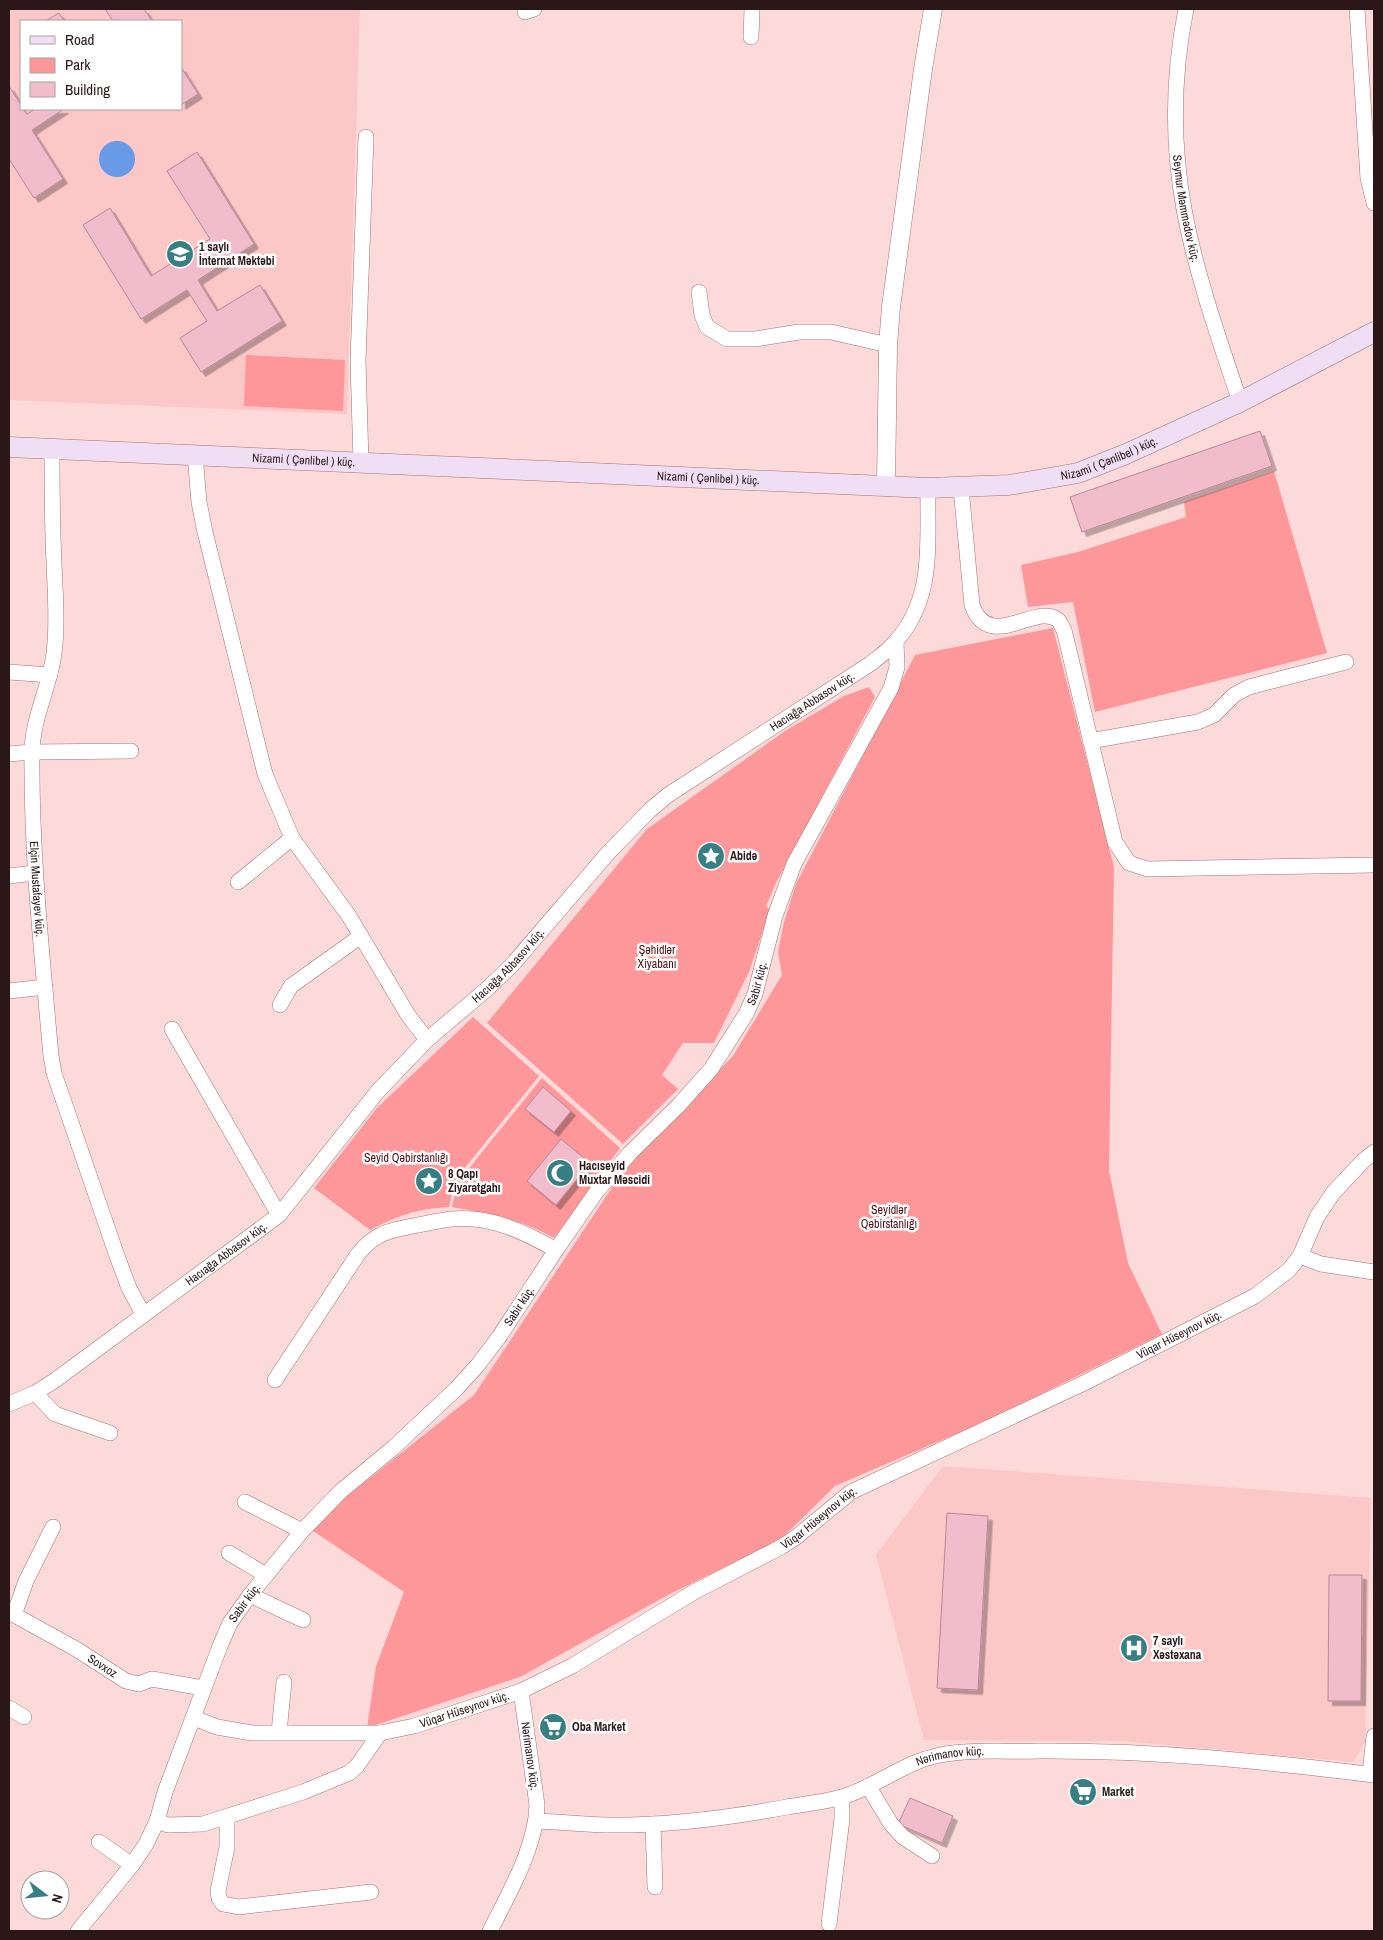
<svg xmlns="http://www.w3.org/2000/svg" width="1383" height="1940" font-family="'Archivo Narrow',sans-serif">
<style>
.built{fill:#fbc7c7;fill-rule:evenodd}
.green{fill:#fe9799}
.water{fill:#699ae7}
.building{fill:#f1bccb;stroke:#ba8797;filter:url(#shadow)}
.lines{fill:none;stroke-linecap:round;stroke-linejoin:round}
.minor-casing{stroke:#a57273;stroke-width:16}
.tertiary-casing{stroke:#a57273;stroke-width:19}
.secondary-casing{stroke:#a57273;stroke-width:21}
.minor{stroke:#fff;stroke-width:15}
.tertiary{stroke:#fff;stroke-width:18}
.secondary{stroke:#f0dff4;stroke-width:20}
.labels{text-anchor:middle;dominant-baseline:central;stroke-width:5;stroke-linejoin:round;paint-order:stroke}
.street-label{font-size:12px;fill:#2b1717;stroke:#fff}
.poi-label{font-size:12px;font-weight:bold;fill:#2b1717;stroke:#fff;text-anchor:start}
.park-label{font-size:12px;fill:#4e0f17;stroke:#fff}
</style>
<defs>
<filter id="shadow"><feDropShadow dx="4.5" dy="4.5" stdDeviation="0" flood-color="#0004"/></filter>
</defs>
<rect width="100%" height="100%" fill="#fcdad9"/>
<g class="built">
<path d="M9,9H360L347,414L9,400ZM21,21H181V109H21Z"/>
<polygon points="943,1466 1371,1498 1365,1742 1353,1762 1123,1741 924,1740 876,1555"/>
</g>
<g class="green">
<polygon points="246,355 345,360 343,411 244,406"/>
<polygon points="1274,471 1327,653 1095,712 1073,602 1028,607 1021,565 1078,552 1186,517 1184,502"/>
<polygon points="1053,628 1114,867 1109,1171 1128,1263 1162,1334 991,1419 835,1486 780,1540 668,1595 520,1677 367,1728 376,1666 404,1592 313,1531 341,1501 474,1395 631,1159 733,1056 782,975 778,952 784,922 796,884 915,655"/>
<polygon points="869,687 875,697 776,883 766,906 770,910 749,972 714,1043 683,1043 662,1075 678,1089 623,1144 487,1023 647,829 785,731 844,696"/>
<path d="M473,1017L539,1076L455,1180L449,1207C417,1209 399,1215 370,1230L314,1188L377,1108Z"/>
<path d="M542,1078L620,1148L554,1238C520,1219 490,1214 452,1207L458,1182Z"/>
</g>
<circle class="water" cx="117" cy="159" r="18"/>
<g class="building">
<polygon points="105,9 144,9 152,21 113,21"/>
<polygon points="59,13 64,21 45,21"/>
<polygon points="181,67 198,94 181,105"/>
<polygon points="9,86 21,105 21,109 23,109 27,114 35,109 64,109 32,130 63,179 34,198 9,159"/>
<polygon points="197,152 254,244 198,280 217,311 260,285 282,321 201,372 180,338 207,321 187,290 141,319 83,225 110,208 151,276 210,239 167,171"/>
<polygon points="1260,431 1272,466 1082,532 1070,497"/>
<polygon points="543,1087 571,1111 554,1132 525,1109"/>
<polygon points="561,1139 590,1163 556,1205 527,1181"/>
<polygon points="947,1513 988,1516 978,1690 937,1688"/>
<polygon points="1329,1575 1362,1575 1361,1701 1328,1701"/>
<polygon points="910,1798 953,1816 942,1843 898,1824"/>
</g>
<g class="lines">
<g class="minor-casing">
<g id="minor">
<path id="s1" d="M1186,9C1173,74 1172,143 1184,209C1196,274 1219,339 1240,402"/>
<polyline points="1357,9 1368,178 1374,203"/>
<polyline points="525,12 534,9"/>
<polyline points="751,37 752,9"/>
<polyline points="699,292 702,315 707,327 727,339 755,339 799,332 831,332 888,345"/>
<path id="s2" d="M52,448C52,486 52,524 54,562C55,592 58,623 54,653C50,687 32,718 32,753C31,854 42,955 51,1056L54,1073L117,1256L129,1288L143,1314"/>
<polyline points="195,454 199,502 205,532 265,774 292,838 349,916 408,1015 427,1040"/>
<polyline points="361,462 358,361 366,137"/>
<path d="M961,488L972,605C989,653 1036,602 1058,620C1060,622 1062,627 1064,630L1115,842L1129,863L1147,869L1374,865"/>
<polyline points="9,672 50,675"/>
<polyline points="1090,741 1198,722 1214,715 1234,695 1249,687 1346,662"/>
<polyline points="9,754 32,752 131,751"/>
<polyline points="9,876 35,873"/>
<polyline points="238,882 292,838"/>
<polyline points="9,991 45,987"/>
<polyline points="280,1005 291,986 361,936"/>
<polyline points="172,1029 279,1215"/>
<polyline points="1300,1256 1321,1264 1374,1272"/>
<path d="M275,1380L358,1254C377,1231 390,1231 418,1225C429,1223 441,1220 452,1219C489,1215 525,1232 556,1250"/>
<polyline points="35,1393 55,1414 110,1433"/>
<path id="s3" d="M9,1404L35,1393L54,1381L279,1215L378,1091L427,1040L487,989L512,965L608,853L650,810L668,795L870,664C879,657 889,650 896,641C935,598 927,542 928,488"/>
<polyline points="245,1502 302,1531"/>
<polyline points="229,1553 266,1575"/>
<polyline points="250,1595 303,1620"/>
<path id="s4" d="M9,1612L76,1649L126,1681L139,1684L152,1679L203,1688"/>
<polyline points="14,1615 26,1581 53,1527"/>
<polyline points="9,1708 24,1717"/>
<path id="s5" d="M194,1718L217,1727L252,1733H380L414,1726L521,1691L572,1666L694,1592L781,1547L795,1538L851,1492L1084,1383L1255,1296L1289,1270L1300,1256L1317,1217L1333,1193L1363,1161L1374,1152"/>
<polyline points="279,1732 284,1682"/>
<polyline points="1370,1774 1374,1736"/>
<polyline points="868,1786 891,1824 903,1837 932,1856"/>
<polyline points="227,1818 227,1847 218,1891 219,1898 223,1904 239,1907 371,1892"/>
<polyline points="157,1821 168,1825 203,1824 303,1792 349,1773 357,1766 380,1733"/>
<path id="s6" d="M536,1821C559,1822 582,1824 605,1825C665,1826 727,1818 787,1807C805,1804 824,1802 842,1797C876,1787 904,1762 940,1755C971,1749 1006,1752 1038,1751C1151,1750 1262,1761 1374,1775"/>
<polyline points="653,1824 655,1887"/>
<polyline points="99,1842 132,1865"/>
<polyline points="829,1924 842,1819 842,1797"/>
<path id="s7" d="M78,1931L132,1865L146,1844L157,1821L165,1792L220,1646L230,1623L250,1595L302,1531L341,1491L393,1448L456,1389L477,1366L499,1337L556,1250L597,1191L630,1153L678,1106L711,1069L746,1014L755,994L775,916L794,864L891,688L897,667L896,642"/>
<path d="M490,1931C509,1893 536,1847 537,1805L521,1691"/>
</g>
</g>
<g class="tertiary-casing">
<polyline id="tertiary" points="886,485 888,345 891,307 923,69 933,9"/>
</g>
<g class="secondary-casing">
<g id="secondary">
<path id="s8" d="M9,447L928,488L1009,485L1078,473L1126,454L1240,402L1374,332"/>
</g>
</g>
<use href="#minor" class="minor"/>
<use href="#tertiary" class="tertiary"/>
<use href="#secondary" class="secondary"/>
</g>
<defs>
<g id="school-disc" transform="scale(1.4375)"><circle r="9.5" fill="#377f82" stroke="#fff"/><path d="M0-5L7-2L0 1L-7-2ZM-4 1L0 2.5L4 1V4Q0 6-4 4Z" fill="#fff"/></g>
<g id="sight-disc" transform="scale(1.4375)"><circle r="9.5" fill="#377f82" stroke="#fff"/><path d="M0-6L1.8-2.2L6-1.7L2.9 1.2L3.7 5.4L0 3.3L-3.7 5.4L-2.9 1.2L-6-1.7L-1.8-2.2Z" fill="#fff"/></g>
<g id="mosque-disc" transform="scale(1.4375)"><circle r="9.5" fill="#377f82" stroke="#fff"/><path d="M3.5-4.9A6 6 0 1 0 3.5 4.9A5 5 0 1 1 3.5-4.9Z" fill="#fff"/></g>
<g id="hospital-disc" transform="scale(1.4375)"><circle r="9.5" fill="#377f82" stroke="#fff"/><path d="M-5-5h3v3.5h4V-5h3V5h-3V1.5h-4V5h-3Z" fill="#fff"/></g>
<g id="supermarket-disc" transform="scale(1.4375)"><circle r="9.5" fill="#377f82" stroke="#fff"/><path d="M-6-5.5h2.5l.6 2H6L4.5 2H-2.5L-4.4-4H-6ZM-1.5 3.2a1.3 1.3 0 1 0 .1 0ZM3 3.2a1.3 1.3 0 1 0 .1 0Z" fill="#fff"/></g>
</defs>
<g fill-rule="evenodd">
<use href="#school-disc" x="180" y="254"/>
<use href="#sight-disc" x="711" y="856"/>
<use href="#mosque-disc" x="560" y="1173"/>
<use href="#sight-disc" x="429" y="1181"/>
<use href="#hospital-disc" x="1134" y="1648"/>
<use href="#supermarket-disc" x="553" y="1727"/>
<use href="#supermarket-disc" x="1083" y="1792"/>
</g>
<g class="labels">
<g class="street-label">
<text stroke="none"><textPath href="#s1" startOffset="201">Seymur Məmmədov küç.</textPath></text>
<text stroke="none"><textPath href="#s8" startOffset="1105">Nizami ( Çənlibel ) küç.</textPath></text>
<text stroke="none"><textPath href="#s8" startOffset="295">Nizami ( Çənlibel ) küç.</textPath></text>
<text stroke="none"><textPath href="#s8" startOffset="700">Nizami ( Çənlibel ) küç.</textPath></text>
<text stroke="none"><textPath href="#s3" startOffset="1076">Hacıağa Abbasov küç.</textPath></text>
<text stroke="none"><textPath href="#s2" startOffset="444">Elçin Mustafayev küç.</textPath></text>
<text stroke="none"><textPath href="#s3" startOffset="670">Hacıağa Abbasov küç.</textPath></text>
<text stroke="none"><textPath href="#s7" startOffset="1182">Sabir küç.</textPath></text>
<text stroke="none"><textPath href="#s3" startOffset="265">Hacıağa Abbasov küç.</textPath></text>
<text stroke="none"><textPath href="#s7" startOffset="778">Sabir küç.</textPath></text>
<text stroke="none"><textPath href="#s5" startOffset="1086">Vüqar Hüseynov küç.</textPath></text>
<text stroke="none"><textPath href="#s5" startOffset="681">Vüqar Hüseynov küç.</textPath></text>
<text stroke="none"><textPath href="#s7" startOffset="372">Sabir küç.</textPath></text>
<text stroke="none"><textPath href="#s4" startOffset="108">Sovxoz</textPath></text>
<text stroke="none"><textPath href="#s5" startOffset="276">Vüqar Hüseynov küç.</textPath></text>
<text transform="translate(530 1756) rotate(82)">Nərimanov küç.</text>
<text stroke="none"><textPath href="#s6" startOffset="425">Nərimanov küç.</textPath></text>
</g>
<g class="poi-label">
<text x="199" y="247">1 saylı<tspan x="199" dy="14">İnternat Məktəbi</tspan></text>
<text x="730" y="856">Abidə</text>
<text x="579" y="1166">Hacıseyid<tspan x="579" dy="14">Muxtar Məscidi</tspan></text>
<text x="448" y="1174">8 Qapı<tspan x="448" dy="14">Ziyarətgahı</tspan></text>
<text x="1153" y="1641">7 saylı<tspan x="1153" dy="14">Xəstəxana</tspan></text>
<text x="572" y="1727">Oba Market</text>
<text x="1102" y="1792">Market</text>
</g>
<g class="park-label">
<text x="657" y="950">Şəhidlər<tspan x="657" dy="14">Xiyabanı</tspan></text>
<text x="406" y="1158">Seyid Qəbirstanlığı</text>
<text x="889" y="1210">Seyidlər<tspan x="889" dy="14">Qəbirstanlığı</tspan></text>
</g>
</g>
<rect width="1383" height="1940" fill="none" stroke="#2b1717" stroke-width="20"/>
<rect x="20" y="20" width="162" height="90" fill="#ffffff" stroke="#aaa2a2"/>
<rect x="30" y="36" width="25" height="8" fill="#f0dff4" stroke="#aaa2a2"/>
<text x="65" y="45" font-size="15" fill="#2b1717">Road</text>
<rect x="30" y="58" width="25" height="15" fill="#fe9799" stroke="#aaa2a2"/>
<text x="65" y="70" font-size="15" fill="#2b1717">Park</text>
<rect x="30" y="82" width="25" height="15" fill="#f1bccb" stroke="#aaa2a2"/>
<text x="65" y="95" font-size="15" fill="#2b1717">Building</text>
<g transform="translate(45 1895) rotate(106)"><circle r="24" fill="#ffffff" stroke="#aaa2a2"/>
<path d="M0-4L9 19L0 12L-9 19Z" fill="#377f82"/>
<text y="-8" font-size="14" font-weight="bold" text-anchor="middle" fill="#2b1717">N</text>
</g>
</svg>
